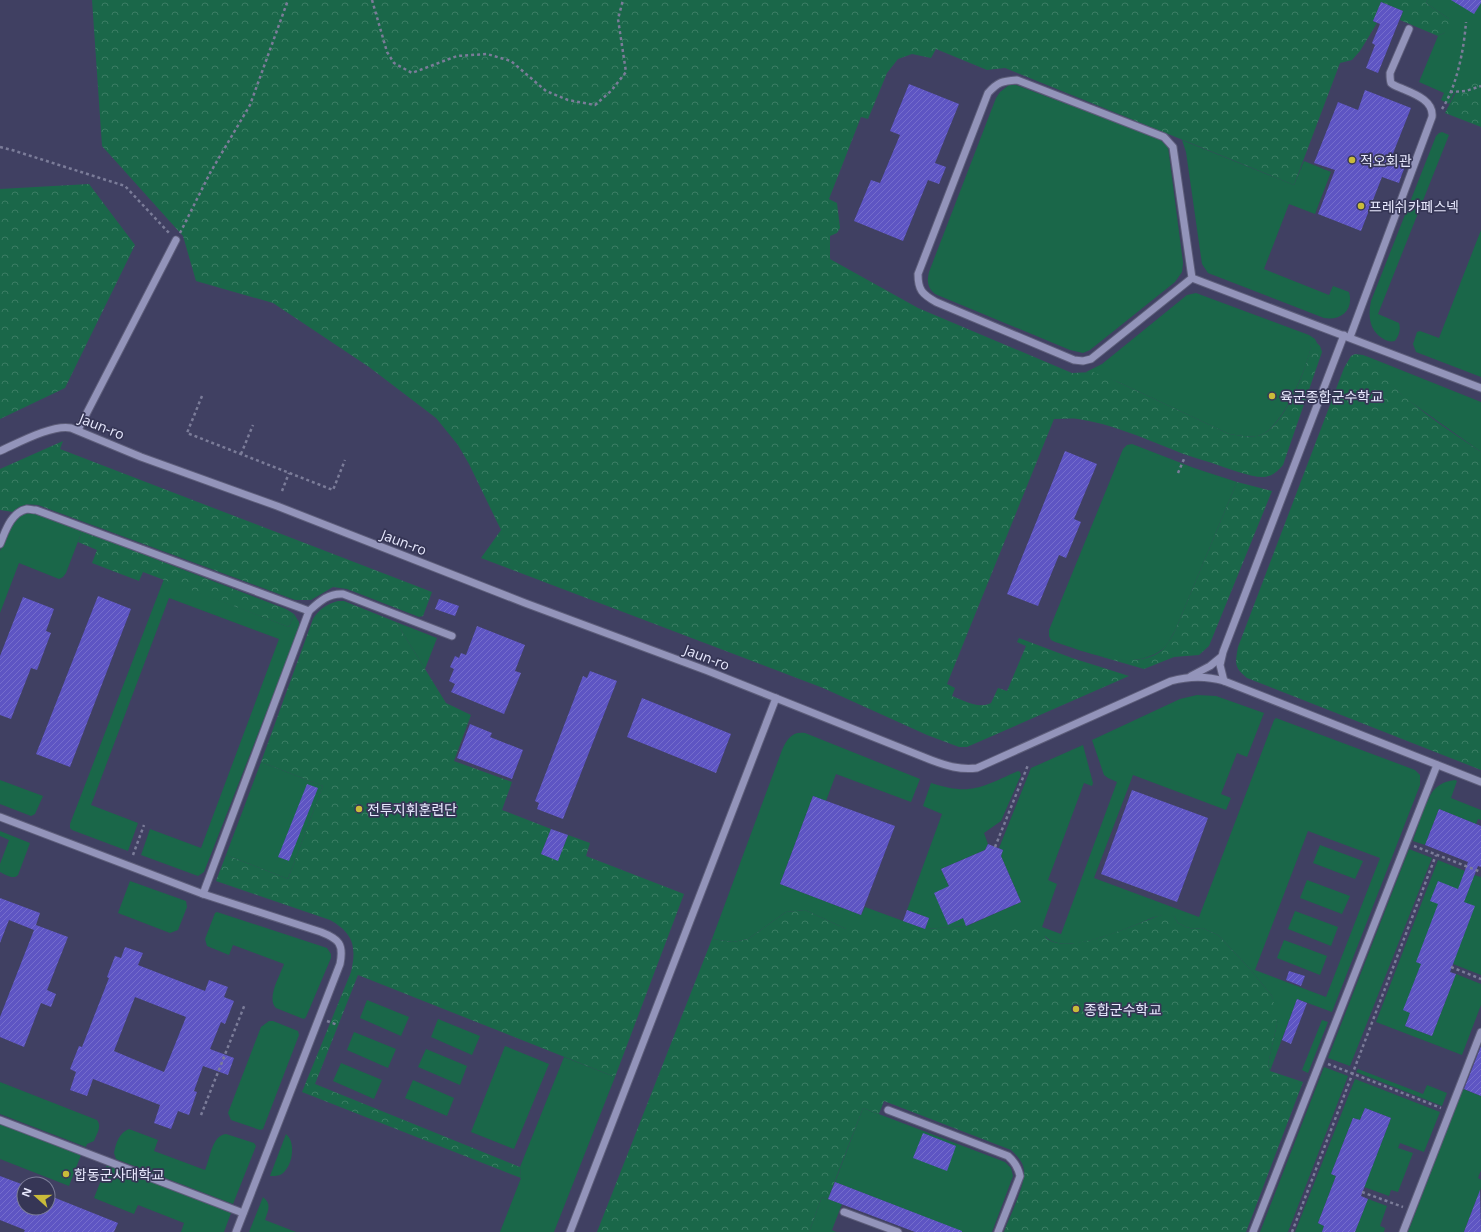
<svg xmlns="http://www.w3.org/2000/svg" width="1481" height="1232" font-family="'Open Sans','Noto Sans KR',sans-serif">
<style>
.green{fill:#1a6749;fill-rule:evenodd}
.forest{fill:url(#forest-crowns)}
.building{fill:url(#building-hatch);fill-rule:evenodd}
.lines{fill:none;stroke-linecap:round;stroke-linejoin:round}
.minor-casing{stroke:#5d5d7a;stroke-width:9}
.path{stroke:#7b7c99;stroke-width:2.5;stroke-dasharray:3 3;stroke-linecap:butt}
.minor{stroke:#9394ba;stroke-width:7}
.poi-dot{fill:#c9bb3a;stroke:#363656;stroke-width:1.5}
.labels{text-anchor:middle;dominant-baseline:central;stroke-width:3.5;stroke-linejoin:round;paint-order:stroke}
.poi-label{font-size:14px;fill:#e8e9fe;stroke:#363656;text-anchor:start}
.street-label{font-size:14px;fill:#e8e9fe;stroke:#363656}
</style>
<defs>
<pattern id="forest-crowns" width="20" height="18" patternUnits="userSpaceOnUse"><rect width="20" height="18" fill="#1a6749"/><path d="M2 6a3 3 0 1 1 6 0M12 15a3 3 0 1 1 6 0" fill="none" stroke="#3b7d64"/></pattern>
<pattern id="building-hatch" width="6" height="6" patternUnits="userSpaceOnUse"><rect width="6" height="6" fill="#5e55c3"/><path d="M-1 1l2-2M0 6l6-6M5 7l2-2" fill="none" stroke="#756dcc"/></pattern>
</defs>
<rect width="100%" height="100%" fill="#404062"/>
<g class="green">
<polygon points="1428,0 1481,0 1481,74 1454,93 1449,104 1441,100 1444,93 1419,82 1438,36 1444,33 1449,19 1426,3"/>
<path d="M1009,85H1016L1160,139L1168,147L1183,263L1182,272L1175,282L1090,350L1083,353L1070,350L935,294C927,287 927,281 929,272L996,98L1000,92Z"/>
<path d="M1442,132L1449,135L1378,314L1399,323C1401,330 1399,335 1395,341C1390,342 1386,341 1382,338C1369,330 1368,315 1371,301L1436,136L1439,133Z"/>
<path d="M1182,140L1294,185L1304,161L1331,172L1315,214L1289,204L1264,269L1329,295L1333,286L1349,292C1354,310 1341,321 1324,318L1208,273L1202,264L1186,152Z"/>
<polygon points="1481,230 1481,377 1416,352 1413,344 1417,332 1420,331 1439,338"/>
<path d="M1196,293L1309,335L1315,339L1317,343L1311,346C1307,369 1284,423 1263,434C1254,439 1239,435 1229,434L1118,382L1086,372L1102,364L1187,295Z"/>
<polygon points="1355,354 1363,355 1371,358 1481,402 1481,452 1405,398 1371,364"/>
<path d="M1132,444L1194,468L1237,482L1175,631C1171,637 1168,645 1163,649C1132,673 1087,652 1055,642L1051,640L1049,636V630L1123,449L1127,445Z"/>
<polygon points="26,512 36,513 82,531 66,573 63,577 59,579 19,563 0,613 0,551 8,532 16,519"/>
<polygon points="164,579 289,627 294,614 299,622 299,629 204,872 198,876 141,855 150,829 201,848 279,639 169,598 91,805 138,823 128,851 72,830 70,828 70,824"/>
<polygon points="396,622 437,638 425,669"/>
<path d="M1197,695L1216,696L1264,713L1247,757L1237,753L1221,794L1231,798L1226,810L1133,775L1094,878L1199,917L1274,720L1276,718L1415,770L1420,775V785L1332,1012L1297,999L1270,1071L1268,1064L1277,1024L1272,996L1249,968L1218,935L1202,928L1194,929L1186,927L1178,923L1174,916C1169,916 1163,915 1159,916C1152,917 1145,921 1138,924C1117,932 1062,956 1045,936L966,926L925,929H846L805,910L786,912L748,939L733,942L712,939L782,750C787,739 792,731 805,733L920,779L911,802L836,774L826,801L813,796L780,884L861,915L865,907L925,929L929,918L907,910L942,814L923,806L931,783C971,796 982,787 1018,771L1020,772L1021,775L1001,821L984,833L988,844L985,850L941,869L967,926L1021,902L1001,856L1003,850L999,848L1031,768L1083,745L1093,783L1092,786L1084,783L1048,880L1057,884L1042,927L1061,934L1117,782L1108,778L1104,775L1092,740L1180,699ZM1308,831L1380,858L1326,997L1255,970Z"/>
<polygon points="261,762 323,786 288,879 226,855"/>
<polygon points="0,780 43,796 35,814 31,816 0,804"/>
<path d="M1455,780L1457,781L1451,798L1481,810V820L1478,819L1476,824L1439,809L1425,845L1413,841C1417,829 1426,800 1433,791C1439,784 1446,781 1455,780Z"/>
<path d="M0,831L30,843L18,875C13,880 6,875 0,872V864L9,840L0,836Z"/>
<polygon points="1320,845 1363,861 1355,879 1313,863"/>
<polygon points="1409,849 1432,858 1350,1066 1328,1058"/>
<polygon points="1438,860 1465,871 1455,898 1421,964 1410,1013 1405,1026 1432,1036 1456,974 1481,984 1481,1005 1462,1055 1376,1022"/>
<polygon points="1474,875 1481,877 1481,975 1453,964 1464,902"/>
<polygon points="1307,880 1350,896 1342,914 1300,898"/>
<polygon points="130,881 186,901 187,907 178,930 170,933 118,913"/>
<polygon points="1295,911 1338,927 1331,946 1288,929"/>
<path d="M217,912L327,948L331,954V958L306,1017L304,1019L301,1018L276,1008C266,998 280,976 284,964L233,945L229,955L207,946L205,939L215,913Z"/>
<polygon points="1284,940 1327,956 1320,975 1277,958"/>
<polygon points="367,1000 409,1017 401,1036 360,1018"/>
<polygon points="438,1019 480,1036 472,1055 431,1037"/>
<polygon points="1322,1020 1328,1022 1308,1073 1302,1070"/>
<polygon points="269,1021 273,1021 298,1031 299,1035 263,1129 260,1130 231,1120 228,1113 261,1027"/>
<polygon points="354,1032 396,1049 388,1068 347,1050"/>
<polygon points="505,1046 549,1064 514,1149 471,1132"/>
<polygon points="426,1049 467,1066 460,1085 418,1067"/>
<polygon points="564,1057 615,1077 554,1232 500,1232 521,1178 520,1167"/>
<polygon points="341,1063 382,1080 374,1099 333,1081"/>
<polygon points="1324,1067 1348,1076 1288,1232 1260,1232"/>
<polygon points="1358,1069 1423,1094 1427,1085 1447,1093 1442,1106 1356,1072"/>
<polygon points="1355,1079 1440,1112 1424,1152 1400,1143 1398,1148 1413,1153 1398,1192 1391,1190 1389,1196 1364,1187 1391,1118 1365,1108 1360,1120 1353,1118 1331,1174 1336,1176 1318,1223 1324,1226 1322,1232 1295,1232"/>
<polygon points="413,1080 454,1098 447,1116 405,1098"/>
<path d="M0,1082L97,1120C102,1127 97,1133 94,1141L87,1144L86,1147L0,1114Z"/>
<polygon points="1463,1089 1481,1096 1481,1170 1478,1178 1481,1180 1481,1188 1464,1232 1408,1232"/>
<polygon points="863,1108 1005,1162 1011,1168 1013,1176 992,1232 955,1232 956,1229 835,1182"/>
<polygon points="0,1124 81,1155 69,1186 0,1159"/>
<path d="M129,1129L158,1140L154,1151L205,1170C210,1159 212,1135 226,1134L254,1143L256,1146L233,1204L116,1159L114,1153C116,1143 119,1133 129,1129Z"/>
<path d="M286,1134C297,1143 292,1169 280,1175C277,1176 273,1176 270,1176Z"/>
<polygon points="107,1165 231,1213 224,1232 181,1232 184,1223 138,1205 134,1214 94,1198"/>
<path d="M263,1197C272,1204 268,1211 265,1220L296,1232H249Z"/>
<polygon points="822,1197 842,1204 832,1230 836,1232 809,1232"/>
<polygon points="1368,1199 1387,1206 1380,1226 1385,1228 1384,1232 1355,1232"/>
</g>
<g class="forest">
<path d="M92,0H1428L1426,3L1449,19L1450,25L1444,33L1438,36L1400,20L1403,11L1381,2L1373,21L1377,23L1360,51L1352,60L1340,63L1294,185L1005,68L987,70L936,49L931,58L912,54L898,59L887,73L868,119L861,117L829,199L837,203L840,228L837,233L830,236V259L918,308L1072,373L1093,372L1118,382L1229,434C1239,435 1254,439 1263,434C1285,423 1307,369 1311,345L1317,343L1320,346L1322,352L1283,465C1278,471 1273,476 1265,477C1251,478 1227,468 1212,463C1199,459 1185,455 1171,449C1141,437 1111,424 1078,419C1071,418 1062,419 1054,419L947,684L955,688L952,696C965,701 978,709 991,703L998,688L1007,691L1026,646L1017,642L1019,638L1072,658L1129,676L967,747H959L927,735L823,688L481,558L501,530L469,464L458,445L436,418L369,367L273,303L196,281L183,236L102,146Z"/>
<polygon points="1481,74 1481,127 1445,113 1461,82"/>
<polygon points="89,184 135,245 65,388 0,419 0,189"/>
<path d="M1355,354C1376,361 1390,385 1406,398C1430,418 1456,435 1481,452V770L1247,678C1234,667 1235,664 1238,647L1344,368L1351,356Z"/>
<path d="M63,441L60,449L432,592L423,616L419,617L347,589L333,587L311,600H295L38,505C28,504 21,504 13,512L0,510V469Z"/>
<path d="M1237,482L1272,491L1209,646L1199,655L1174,657L1144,669L1099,656C1120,660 1149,665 1165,647C1169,642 1172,636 1175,631Z"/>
<polygon points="82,531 286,609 294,614 289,627 143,572 139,581 92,563 97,550 78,542"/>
<path d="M338,601H344L396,622L446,703L471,715L454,761L512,782L502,810L551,829L541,854L558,860L568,835L590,843L586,856L684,894L615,1077L358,975L315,1084L520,1167L521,1178L302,1092L351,972C357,946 353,933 330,920L216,881L226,855L288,879L323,786L261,762L313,619C319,609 327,604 338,601Z"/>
<path d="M805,910L846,929H925L966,926L1042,927C1043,932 1044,938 1049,940C1072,954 1134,925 1158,916L1167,914L1174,916L1178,923L1186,927L1194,929L1202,928L1218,935L1249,968L1272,996L1276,1011L1277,1024L1268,1064L1270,1071L1303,1082L1246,1232H1004C1009,1218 1026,1184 1024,1170C1023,1161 1017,1156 1011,1150L884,1101L879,1114L863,1108L828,1199L822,1197L809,1232H597L712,939L733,942L748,939L786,912Z"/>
</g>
<g class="building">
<polygon points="1451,0 1481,0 1481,3 1474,14"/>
<polygon points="1381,2 1403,11 1378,73 1366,68 1375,45 1372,43 1380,24 1373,21"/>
<polygon points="909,84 959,104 935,163 946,167 939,184 928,180 903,241 854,221 871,180 880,183 900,135 890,131"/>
<polygon points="1365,90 1411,108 1390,161 1405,167 1402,174 1399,183 1382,177 1361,231 1318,214 1335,170 1314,163 1338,102 1358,110"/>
<polygon points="1065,451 1097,464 1074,519 1081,522 1066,558 1059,555 1038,606 1007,594"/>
<polygon points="98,596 131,609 70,767 36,754"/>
<polygon points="23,597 54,609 46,631 51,633 37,670 31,668 11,719 0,715 0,656"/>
<polygon points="439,599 459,606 455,616 435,609"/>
<polygon points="477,626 525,645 515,671 521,673 504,714 451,692 455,684 449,681 454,669 450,667 455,656 459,658 461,653 466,655"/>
<polygon points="590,671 617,681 563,819 537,809 539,803 535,801 583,676 587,678"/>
<polygon points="642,698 731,734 716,773 627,737"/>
<polygon points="470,724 492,733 490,737 523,750 512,779 457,758"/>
<polygon points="307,784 318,788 289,861 278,857"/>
<polygon points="1132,790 1208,818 1177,902 1101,874"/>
<polygon points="813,796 895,826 861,915 780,884"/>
<polygon points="1439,809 1481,826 1481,867 1478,866 1464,902 1475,906 1450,972 1456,974 1432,1036 1405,1026 1410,1013 1403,1010 1421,964 1416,962 1438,904 1430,901 1438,881 1458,889 1468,862 1425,845"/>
<polygon points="551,829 568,835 558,861 541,854"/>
<polygon points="988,844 1003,850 1001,856 1021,902 966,926 963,918 948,925 934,893 949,886 941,869 985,850"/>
<polygon points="0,898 40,913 36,925 68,937 47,990 56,994 51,1007 41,1003 24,1047 0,1037 0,1017 34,930 9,920 0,943"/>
<polygon points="907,910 929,918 925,929 903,921"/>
<path d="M125,947L143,953L138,965L205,991L209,980L228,987L224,997L234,1001L225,1024L221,1022L210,1049L234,1058L228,1075L203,1066L194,1091L197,1092L189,1115L178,1111L171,1129L154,1123L160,1105L93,1079L87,1096L70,1090L76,1072L70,1069L79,1046L82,1047L109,978L107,977L115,956L121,958ZM135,997L186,1017L164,1072L114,1051Z"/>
<polygon points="1289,971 1305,976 1301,986 1286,980"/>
<polygon points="1297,999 1307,1003 1291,1044 1282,1040"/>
<polygon points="1481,1046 1481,1096 1464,1089"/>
<polygon points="1365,1108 1391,1118 1361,1196 1368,1199 1355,1232 1322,1232 1324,1226 1318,1223 1336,1176 1331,1174 1353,1118 1360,1120"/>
<polygon points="923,1133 956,1146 947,1171 913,1158"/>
<polygon points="0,1176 24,1185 24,1208 48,1208 48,1195 118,1223 114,1232 24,1232 25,1230 0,1220"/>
<polygon points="835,1182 962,1231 962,1232 915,1232 828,1199"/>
<polygon points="1480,1190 1481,1232 1464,1232"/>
</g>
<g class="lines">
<g class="minor-casing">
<g id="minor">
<path d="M1017,80L1164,137L1173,147L1192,278L1091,359L1083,361L1074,360L936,302C922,294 918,290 918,274L988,93C998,82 1002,81 1017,80Z"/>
<polyline points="1192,278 1481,388"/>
<path d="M1350,337L1432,117C1434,101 1415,94 1403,89C1399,87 1394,86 1391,83C1390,80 1390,77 1390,73L1409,29"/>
<polyline points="78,430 176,240"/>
<path d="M0,451C18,443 53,424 71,428L141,457L277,506L525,603L708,671L931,760C947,766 960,770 977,768L1171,681C1189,676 1207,676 1224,681L1481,782"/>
<path d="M0,544C5,532 11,512 27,509C29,509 33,510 36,510L309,611L203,894"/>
<path d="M309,611C319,602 328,593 343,594L452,636"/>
<polyline points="1191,676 1210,666 1221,657"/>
<polyline points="1224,681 1220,665 1223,652 1344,335"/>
<path d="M0,817L203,894L321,932C339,939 344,944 340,964L236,1232"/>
<path d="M888,1110L1008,1156C1015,1162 1018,1167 1020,1176L998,1232"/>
<polyline points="0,1120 243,1213"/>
<polyline points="844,1212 898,1232"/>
<polyline points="570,1232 776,698"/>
<polyline points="1253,1232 1437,765"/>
<polyline points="1403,1232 1481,1032"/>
</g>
</g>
<g class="path">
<polyline points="372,0 387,52 394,63 412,73 457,56 487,54 511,61 546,91 568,100 595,105 611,91 626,72 618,19 623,0"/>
<polyline points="1450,92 1466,91 1481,86"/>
<path d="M1442,109C1457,86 1464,49 1466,22"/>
<polyline points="0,147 12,150 125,186 170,234"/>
<polyline points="180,233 210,173 250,105 288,0"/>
<polyline points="202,396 187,433 333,490 345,460"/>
<polyline points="241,454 253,425"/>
<polyline points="1178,473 1184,459"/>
<polyline points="282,491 289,473"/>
<polyline points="1414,846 1481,872"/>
<polyline points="995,847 1028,765"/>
<polyline points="133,855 144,825"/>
<polyline points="1451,967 1481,979"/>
<polyline points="327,1021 338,1025"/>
<polyline points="1328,1064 1441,1108"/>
<polyline points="201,1115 245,1004"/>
<polyline points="1362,1192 1403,1207"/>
<polyline points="1292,1232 1436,855"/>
</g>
<use href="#minor" class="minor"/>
</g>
<g class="poi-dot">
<circle cx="1352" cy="160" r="4"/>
<circle cx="1361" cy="206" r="4"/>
<circle cx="1272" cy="396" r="4"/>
<circle cx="359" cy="809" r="4"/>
<circle cx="1076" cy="1009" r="4"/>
<circle cx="66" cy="1174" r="4"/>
</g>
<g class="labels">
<g class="poi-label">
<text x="1360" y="160">적오회관</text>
<text x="1369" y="206">프레쉬카페스넥</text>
<text x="1280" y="396">육군종합군수학교</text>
<text x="367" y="809">전투지휘훈련단</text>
<text x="1084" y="1009">종합군수학교</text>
<text x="74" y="1174">합동군사대학교</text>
</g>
<g class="street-label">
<text transform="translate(102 426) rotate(22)">Jaun-ro</text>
<text transform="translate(404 542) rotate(21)">Jaun-ro</text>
<text transform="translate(707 657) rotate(21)">Jaun-ro</text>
</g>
</g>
<g transform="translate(36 1196) rotate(291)"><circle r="19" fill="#363656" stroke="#7d7e99"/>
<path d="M0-3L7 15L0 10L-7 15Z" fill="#c9bb3a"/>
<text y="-6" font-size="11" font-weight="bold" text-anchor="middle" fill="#e8e9fe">N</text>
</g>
</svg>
